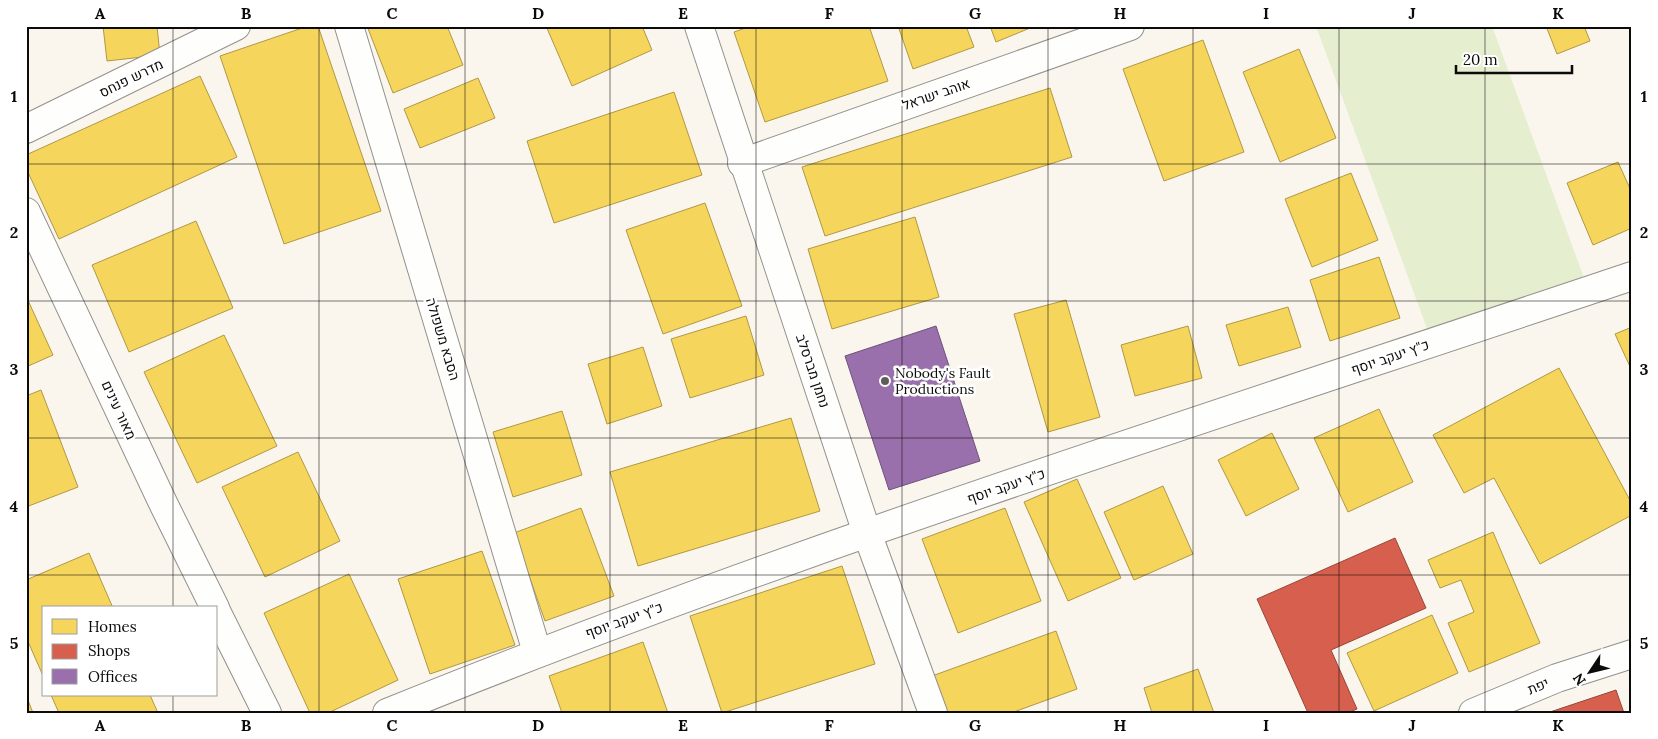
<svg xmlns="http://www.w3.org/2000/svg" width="1658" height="739" font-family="Lora,Heebo,serif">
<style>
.green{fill:#e5eece}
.homes{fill:#f6d55c;stroke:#b09844}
.shops{fill:#d6604d;stroke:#994639}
.offices{fill:#9970ab;stroke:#6e527b}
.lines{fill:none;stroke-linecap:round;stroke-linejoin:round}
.minor-casing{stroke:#93918d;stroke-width:30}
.tertiary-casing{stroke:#93918d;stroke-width:30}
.minor{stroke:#fefefc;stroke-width:28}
.tertiary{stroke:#fefefc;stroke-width:28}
.grid{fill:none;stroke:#0b0b0b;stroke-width:1;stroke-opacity:0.55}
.poi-dot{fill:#5f5d5a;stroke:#fff;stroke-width:2}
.labels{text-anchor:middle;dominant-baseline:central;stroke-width:5;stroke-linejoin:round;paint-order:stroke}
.street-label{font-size:14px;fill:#0b0b0b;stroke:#fff}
.poi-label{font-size:14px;fill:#0b0b0b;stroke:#fff;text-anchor:start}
.neatline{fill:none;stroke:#0b0b0b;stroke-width:2}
.grid-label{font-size:16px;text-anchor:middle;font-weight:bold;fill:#0b0b0b}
</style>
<rect width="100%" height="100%" fill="#faf6ed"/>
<polygon class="green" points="1316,26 1492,26 1584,278 1429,334"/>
<g class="homes">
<polygon points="103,26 157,26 160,55 107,61"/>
<polygon points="308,26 318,26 381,211 284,244 220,56"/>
<polygon points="367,26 447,26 463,65 393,93"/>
<polygon points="546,26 642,26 652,50 572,86"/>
<polygon points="751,26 869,26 888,81 765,122 734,32"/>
<polygon points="898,26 966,26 974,47 913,69"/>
<polygon points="990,26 1035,26 996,42"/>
<polygon points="1546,26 1584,26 1590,41 1557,54"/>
<polygon points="1203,40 1244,152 1164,181 1123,69"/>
<polygon points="1299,49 1336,138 1280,162 1243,72"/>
<polygon points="200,76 237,157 59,239 26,168 26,155"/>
<polygon points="478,78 495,118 420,148 404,109"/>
<polygon points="1050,88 1072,157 825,236 802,167"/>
<polygon points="674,92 702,175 554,223 527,141"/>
<polygon points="1618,162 1632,193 1632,228 1593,245 1567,183"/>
<polygon points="1351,173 1378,240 1312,267 1285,199"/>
<polygon points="705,203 742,306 663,334 626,230"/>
<polygon points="915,217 939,297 832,329 808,249"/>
<polygon points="196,221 233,308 129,352 92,265"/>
<polygon points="1379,257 1400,318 1330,341 1310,280"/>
<polygon points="26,296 53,355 26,367"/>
<polygon points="1066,300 1100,417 1048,432 1014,314"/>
<polygon points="1288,307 1301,347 1239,366 1226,325"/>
<polygon points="746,316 764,375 690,398 671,339"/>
<polygon points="1188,326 1202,378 1135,396 1121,345"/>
<polygon points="1632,327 1632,371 1615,334"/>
<polygon points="224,335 277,446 197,483 144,372"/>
<polygon points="643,347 662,406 607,424 588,364"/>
<polygon points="1559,368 1632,504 1632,515 1540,564 1494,478 1464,493 1433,435"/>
<polygon points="41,390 78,487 26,507 26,396"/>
<polygon points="1379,409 1413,482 1348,512 1314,438"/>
<polygon points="562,411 582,475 513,497 493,432"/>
<polygon points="791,418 820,511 638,566 610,472"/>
<polygon points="1272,433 1299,489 1246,516 1218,460"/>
<polygon points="298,452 340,541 265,577 222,487"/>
<polygon points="1077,479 1121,578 1068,601 1024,502"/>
<polygon points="1163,486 1193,554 1134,580 1104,512"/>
<polygon points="581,508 614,596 545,621 514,533"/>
<polygon points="1005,508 1041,601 958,633 922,539"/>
<polygon points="1493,532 1540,643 1469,672 1448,623 1474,612 1461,580 1440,588 1428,560"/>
<polygon points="482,551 515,645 430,674 398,579"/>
<polygon points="89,553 113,608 44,608 44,678 26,637 26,580"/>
<polygon points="842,566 875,664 722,713 690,616"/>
<polygon points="349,574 398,680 328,713 310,713 264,613"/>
<polygon points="1432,615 1458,673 1374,711 1347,653"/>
<polygon points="1056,631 1077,689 1011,713 945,713 932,676"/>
<polygon points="643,642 668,713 562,713 549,676"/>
<polygon points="1198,669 1214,713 1152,713 1144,688"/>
<polygon points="26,695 33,713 26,713"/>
<polygon points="51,695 150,695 158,713 59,713"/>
</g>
<g class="shops">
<polygon points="1395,538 1426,608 1331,650 1357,709 1347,713 1308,713 1257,599"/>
<polygon points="1616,690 1624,713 1547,713"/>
</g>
<polygon class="offices" points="936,326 980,461 889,490 845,356"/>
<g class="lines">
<g class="minor-casing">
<g id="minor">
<polyline points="349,26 537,652"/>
<polyline points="699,26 867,533 933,713"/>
<polyline points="26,129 236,26"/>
<polyline points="742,163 1130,26"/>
<polyline points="26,212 163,503 215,608"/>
<polyline points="216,611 267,713"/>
<path d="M387,713C794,548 1215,416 1632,276"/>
</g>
</g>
<g class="tertiary-casing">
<polyline id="tertiary" points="1473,713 1557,678 1632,654"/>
</g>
<use href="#minor" class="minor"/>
<use href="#tertiary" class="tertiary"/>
</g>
<path class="grid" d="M173,26V608M319,26V713M465,26V713M610,26V713M756,26V713M902,26V713M1048,26V713M1193,26V713M1339,26V713M1485,26V713M26,164H1632M26,301H1632M26,438H1632M26,575H1632M173,695V713"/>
<circle class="poi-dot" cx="885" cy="381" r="5"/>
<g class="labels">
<g class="street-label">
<text transform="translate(131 78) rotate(-26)">מדרש פנחס</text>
<text transform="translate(936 94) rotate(-19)">אוהב ישראל</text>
<text transform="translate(443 339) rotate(73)">הסבא משפולה</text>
<text transform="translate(1390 357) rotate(-19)">כ"ץ יעקב יוסף</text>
<text transform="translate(813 371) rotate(71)">נחמן מברסלב</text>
<text transform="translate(119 410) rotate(65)">מאור עינים</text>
<text transform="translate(1006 486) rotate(-19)">כ"ץ יעקב יוסף</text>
<text transform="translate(624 620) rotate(-20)">כ"ץ יעקב יוסף</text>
<text transform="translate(1538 686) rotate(-23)">יפת</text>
</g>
<g class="poi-label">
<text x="895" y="373">Nobody's Fault<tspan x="895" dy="16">Productions</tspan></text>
</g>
</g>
<rect width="1658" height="739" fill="none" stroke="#ffffff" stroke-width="55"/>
<rect x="42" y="606" width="175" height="90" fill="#ffffff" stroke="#9d9d9d"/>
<rect x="52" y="619" width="25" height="15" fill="#f6d55c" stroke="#9d9d9d"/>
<text x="88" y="632" font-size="15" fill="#0b0b0b">Homes</text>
<rect x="52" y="644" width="25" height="15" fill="#d6604d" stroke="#9d9d9d"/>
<text x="88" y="656" font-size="15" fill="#0b0b0b">Shops</text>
<rect x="52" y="669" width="25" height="15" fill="#9970ab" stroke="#9d9d9d"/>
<text x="88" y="682" font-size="15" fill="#0b0b0b">Offices</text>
<g transform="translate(1590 672) rotate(235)" stroke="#ffffff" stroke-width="4" paint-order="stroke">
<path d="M0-4L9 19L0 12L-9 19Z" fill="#0b0b0b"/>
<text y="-8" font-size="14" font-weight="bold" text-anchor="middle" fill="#0b0b0b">N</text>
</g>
<path d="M1456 65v8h116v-8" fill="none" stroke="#0b0b0b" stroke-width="2.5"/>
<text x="1463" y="65" font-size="15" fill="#0b0b0b" stroke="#ffffff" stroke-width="4" paint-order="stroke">20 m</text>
<rect x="28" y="28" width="1602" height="684" class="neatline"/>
<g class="grid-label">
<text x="100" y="19">A</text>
<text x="246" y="19">B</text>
<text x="392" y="19">C</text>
<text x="538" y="19">D</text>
<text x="683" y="19">E</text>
<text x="829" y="19">F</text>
<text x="975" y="19">G</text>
<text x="1120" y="19">H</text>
<text x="1266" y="19">I</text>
<text x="1412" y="19">J</text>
<text x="1558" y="19">K</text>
<text x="14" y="102">1</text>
<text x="1644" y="102">1</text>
<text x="14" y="238">2</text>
<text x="1644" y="238">2</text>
<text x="14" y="375">3</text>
<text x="1644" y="375">3</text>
<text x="14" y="512">4</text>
<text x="1644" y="512">4</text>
<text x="14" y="649">5</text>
<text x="1644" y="649">5</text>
<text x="100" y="731">A</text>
<text x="246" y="731">B</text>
<text x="392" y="731">C</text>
<text x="538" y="731">D</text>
<text x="683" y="731">E</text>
<text x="829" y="731">F</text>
<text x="975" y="731">G</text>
<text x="1120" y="731">H</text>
<text x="1266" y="731">I</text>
<text x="1412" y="731">J</text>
<text x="1558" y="731">K</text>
</g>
</svg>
